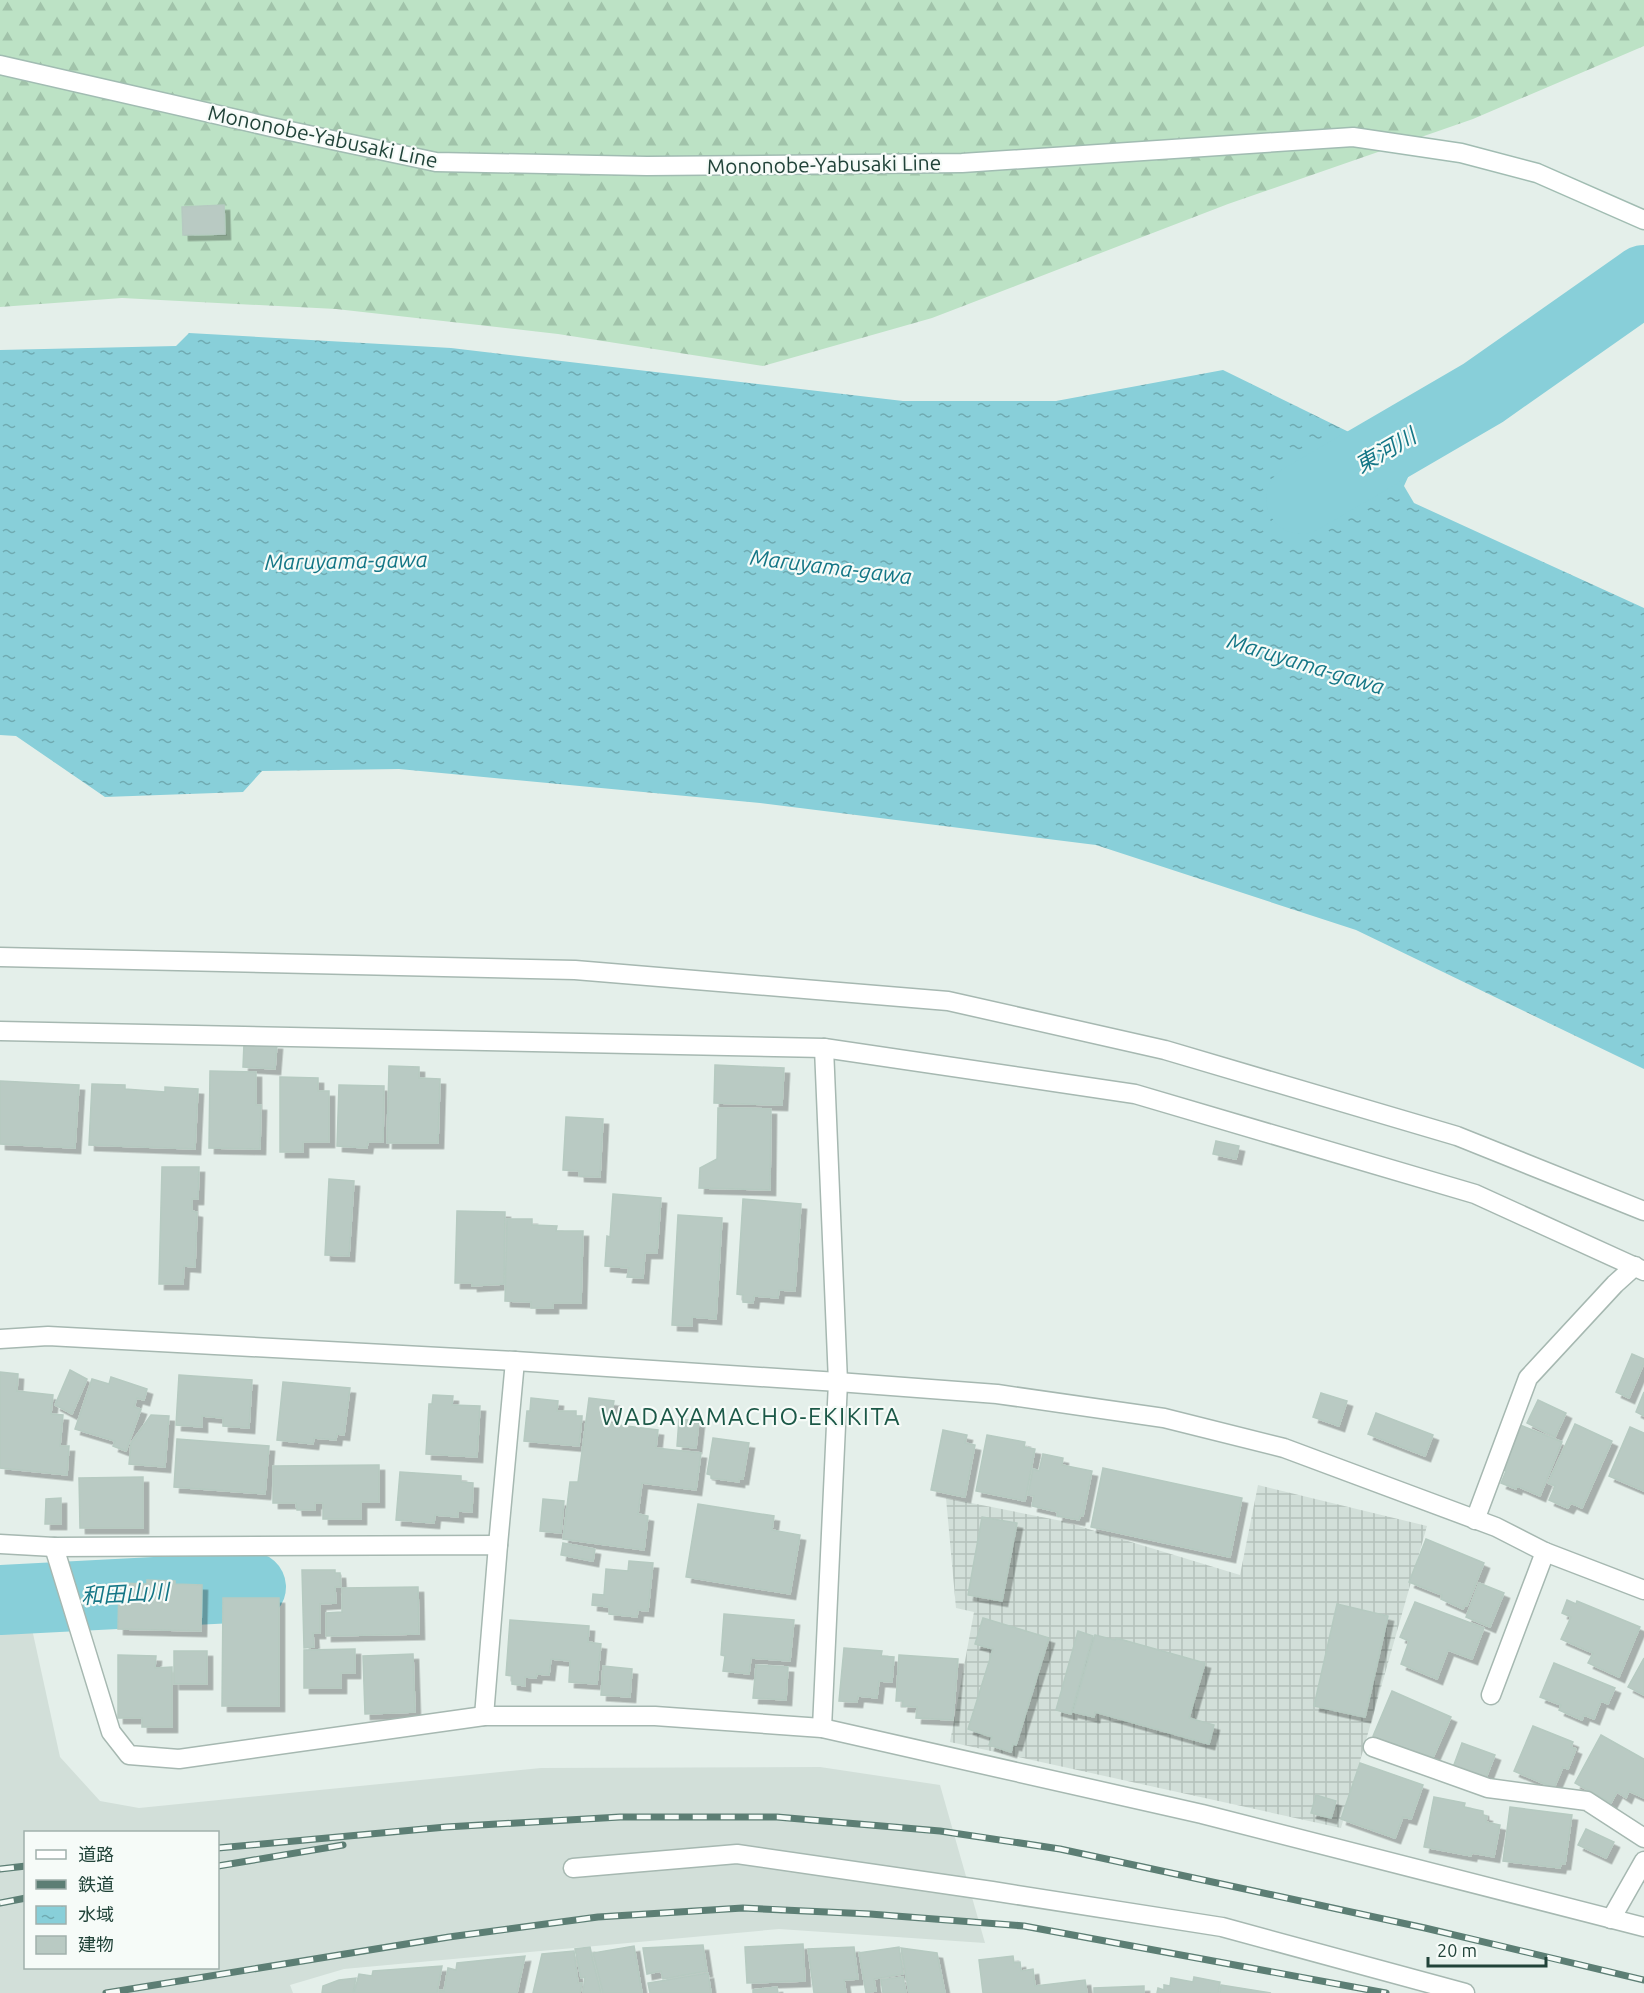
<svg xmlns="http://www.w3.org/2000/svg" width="1644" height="1993" font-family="Ubuntu,'Noto Sans JP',sans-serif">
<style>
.built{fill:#d2dfd9;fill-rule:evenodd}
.industrial{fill:url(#industrial-grid)}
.forest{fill:url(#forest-firs)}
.water{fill:url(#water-ripples)}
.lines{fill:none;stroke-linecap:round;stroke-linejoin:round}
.river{stroke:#88cfd9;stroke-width:70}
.building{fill:#b9cac3;stroke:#b6cac1;stroke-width:1.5;filter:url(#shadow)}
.service-casing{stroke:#a6b8b1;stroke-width:21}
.minor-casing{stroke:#a6b8b1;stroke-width:21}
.tertiary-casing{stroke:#a6b8b1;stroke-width:21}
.secondary-casing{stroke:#a1bcb2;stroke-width:21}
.service{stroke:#fff;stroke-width:18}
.minor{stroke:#fff;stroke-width:18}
.tertiary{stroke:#fff;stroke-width:18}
.secondary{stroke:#fff;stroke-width:18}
.rail-casing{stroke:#5c7e74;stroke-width:7}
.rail{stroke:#f6fbf8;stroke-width:4.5;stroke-dasharray:14;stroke-linecap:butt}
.labels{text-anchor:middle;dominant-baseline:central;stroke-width:4.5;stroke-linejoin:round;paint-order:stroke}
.street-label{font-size:21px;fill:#214339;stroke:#f6fbf8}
.water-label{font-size:22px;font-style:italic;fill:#147686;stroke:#f6fbf8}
.quarter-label{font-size:24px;letter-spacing:1.5px;fill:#1b5847;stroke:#f6fbf8}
</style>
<defs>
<pattern id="industrial-grid" width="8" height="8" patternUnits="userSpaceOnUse" patternTransform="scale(1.5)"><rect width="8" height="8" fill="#d2dfd9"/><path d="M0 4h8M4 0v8" fill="none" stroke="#b4c1bb"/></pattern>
<pattern id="forest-firs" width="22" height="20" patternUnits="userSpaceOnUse" patternTransform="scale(1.5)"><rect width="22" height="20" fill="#bce2c5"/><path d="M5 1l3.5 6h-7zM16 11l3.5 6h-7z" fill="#a1c3aa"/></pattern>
<pattern id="water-ripples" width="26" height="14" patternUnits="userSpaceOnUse" patternTransform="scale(1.5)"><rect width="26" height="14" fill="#88cfd9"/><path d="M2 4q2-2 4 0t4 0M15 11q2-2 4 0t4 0" fill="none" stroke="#6faab1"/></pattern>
<filter id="shadow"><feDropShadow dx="5.5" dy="5.5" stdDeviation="0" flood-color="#0004"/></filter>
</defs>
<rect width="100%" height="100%" fill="#e4efea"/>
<path class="built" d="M0,1580L7,1581L32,1629L60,1757L100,1801L139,1808L541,1768L820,1767L940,1785L985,1943L779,1929L344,1969L290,1985L293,1993H0ZM26,1832H218V1968H26Z"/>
<polygon class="industrial" points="1258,1485 1427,1526 1341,1828 950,1742 974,1612 956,1608 946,1498 1062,1521 1240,1575"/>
<polygon class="forest" points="0,0 1644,0 1644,46 1473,119 1228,204 932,318 763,366 558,334 336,309 122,298 0,307"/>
<polygon class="water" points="189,333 451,348 903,401 1056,401 1223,370 1414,464 1404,486 1414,503 1644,608 1644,1069 1356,930 1096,845 760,803 399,769 262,771 243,792 105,797 16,736 0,735 0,350 176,346"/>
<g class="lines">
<g class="river">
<polyline points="1301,499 1483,393 1644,280"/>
<polyline points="0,1600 251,1587"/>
</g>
</g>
<g class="building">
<polygon points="224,205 225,234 183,235 182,207"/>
<polygon points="244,1043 277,1044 275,1069 243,1067"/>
<polygon points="715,1065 784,1068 782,1105 714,1103"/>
<polygon points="389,1066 419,1067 419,1078 440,1079 438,1143 387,1143"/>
<polygon points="210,1071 256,1072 256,1105 261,1105 260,1149 209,1148"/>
<polygon points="280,1077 318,1078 318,1091 329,1091 329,1142 303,1142 303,1152 280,1152"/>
<polygon points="0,1081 79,1085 75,1148 0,1144"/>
<polygon points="92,1084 125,1085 125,1089 165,1092 165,1087 198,1089 195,1149 89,1145"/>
<polygon points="339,1085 384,1086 383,1142 368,1142 367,1148 337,1146"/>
<polygon points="718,1108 771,1109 770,1190 699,1188 700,1168 717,1159"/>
<polygon points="566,1117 603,1119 600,1177 579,1176 579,1171 563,1170"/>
<polygon points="1216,1141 1239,1146 1236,1159 1213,1154"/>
<polygon points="162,1167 199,1167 198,1199 192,1199 192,1211 197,1212 195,1267 184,1266 183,1284 159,1284"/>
<polygon points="329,1179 354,1181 349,1256 325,1255"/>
<polygon points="613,1194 661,1198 657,1253 645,1253 643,1278 627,1277 629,1268 605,1266 607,1236 610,1237"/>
<polygon points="743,1199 801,1204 795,1291 779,1290 778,1298 754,1296 753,1303 743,1302 743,1295 737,1294"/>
<polygon points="457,1211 505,1212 504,1284 472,1286 472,1283 455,1283"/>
<polygon points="678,1215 722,1218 716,1319 692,1317 692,1326 672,1325"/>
<polygon points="507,1219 532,1219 532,1225 557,1226 556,1231 583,1231 581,1303 553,1303 553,1308 531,1308 531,1302 505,1301"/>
<polygon points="1632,1354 1644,1359 1644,1363 1629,1398 1616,1392"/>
<polygon points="70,1370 87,1379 72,1414 55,1405"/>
<polygon points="0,1372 18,1374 17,1391 53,1395 51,1414 63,1415 60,1446 69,1446 67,1475 0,1468"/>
<polygon points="179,1375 252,1380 249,1428 223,1426 223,1418 202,1416 202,1427 176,1425"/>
<polygon points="111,1377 147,1389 144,1400 137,1398 134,1407 141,1409 126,1451 113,1446 115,1441 75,1429 92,1379 109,1384"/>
<polygon points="283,1382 350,1388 344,1435 337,1434 336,1440 314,1438 313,1444 277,1440"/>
<polygon points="1644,1392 1644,1416 1636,1412"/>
<polygon points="1321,1393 1347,1401 1339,1426 1313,1417"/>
<polygon points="433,1395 453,1396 452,1405 480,1406 477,1457 426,1454 429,1404 432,1404"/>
<polygon points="531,1398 558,1401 557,1411 576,1411 576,1416 582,1416 579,1446 524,1441 527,1411 530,1411"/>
<polygon points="589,1398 614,1401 610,1424 658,1430 656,1448 701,1453 696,1490 642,1483 638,1514 648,1516 644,1550 563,1539 570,1482 578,1482"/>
<polygon points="1538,1400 1566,1413 1555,1437 1527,1423"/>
<polygon points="1376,1413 1433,1435 1425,1456 1368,1434"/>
<polygon points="151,1415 169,1416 165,1467 129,1464 131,1443"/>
<polygon points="679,1419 699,1421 696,1448 677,1446"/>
<polygon points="1575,1424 1612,1441 1582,1508 1571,1503 1568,1508 1549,1500 1555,1486 1548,1483"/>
<polygon points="1520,1425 1562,1442 1540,1496 1517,1486 1516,1489 1501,1483 1506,1471 1502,1469"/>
<polygon points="1630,1427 1644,1433 1644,1491 1609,1476"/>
<polygon points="943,1430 967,1435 965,1443 975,1445 965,1497 931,1490"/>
<polygon points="987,1435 1025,1442 1024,1447 1035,1449 1025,1501 976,1491"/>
<polygon points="713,1438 749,1443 743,1479 739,1479 739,1482 711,1478 711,1475 707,1474"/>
<polygon points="177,1439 269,1446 265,1494 174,1487"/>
<polygon points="1043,1454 1063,1458 1062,1465 1092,1471 1083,1516 1080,1516 1079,1520 1057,1516 1058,1512 1032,1506 1034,1496 1028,1495 1033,1469 1039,1471"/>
<polygon points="379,1465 379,1502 361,1502 361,1519 323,1519 323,1503 315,1503 315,1510 297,1510 296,1503 273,1503 273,1466"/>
<polygon points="1103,1468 1242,1498 1230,1557 1091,1527"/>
<polygon points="400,1472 461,1476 461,1482 473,1483 472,1512 458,1511 458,1517 435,1515 434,1523 396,1520"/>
<polygon points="143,1477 143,1528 80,1528 79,1478"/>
<polygon points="61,1498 61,1524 45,1524 46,1499"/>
<polygon points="543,1499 564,1501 561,1533 540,1531"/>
<polygon points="698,1504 774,1516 772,1530 800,1535 790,1594 686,1577"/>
<polygon points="982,1517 1017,1523 1002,1601 968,1595"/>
<polygon points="1426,1539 1484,1563 1467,1606 1465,1605 1463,1609 1441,1599 1442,1595 1409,1582"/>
<polygon points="563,1543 595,1549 593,1561 561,1555"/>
<polygon points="629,1561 653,1563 648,1611 638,1610 637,1617 609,1614 609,1607 592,1605 593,1594 604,1595 606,1569 628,1571"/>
<polygon points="302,1570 335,1570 335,1573 340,1573 341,1587 335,1587 336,1603 320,1604 320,1633 313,1633 314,1647 304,1648"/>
<polygon points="147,1580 175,1581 175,1584 202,1585 201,1631 118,1629 119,1583 147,1584"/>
<polygon points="1479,1583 1504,1593 1490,1627 1466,1617"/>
<polygon points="418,1587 419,1634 326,1636 326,1613 342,1612 342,1588"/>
<polygon points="223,1598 279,1598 279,1706 222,1706"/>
<polygon points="1567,1600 1576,1604 1577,1601 1640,1627 1619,1677 1588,1663 1593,1653 1561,1639 1571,1617 1562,1613"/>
<polygon points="1415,1602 1484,1628 1472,1659 1448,1650 1437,1679 1401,1664 1409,1641 1400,1637"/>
<polygon points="1337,1604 1388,1616 1365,1717 1314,1706"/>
<polygon points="724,1614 794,1620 790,1661 751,1658 749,1674 723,1671 725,1656 721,1655"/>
<polygon points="983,1618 1049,1638 1016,1745 1013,1744 1011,1752 989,1745 992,1737 968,1729 993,1649 975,1644"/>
<polygon points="510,1620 589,1626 588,1642 601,1644 597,1684 569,1682 570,1661 551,1659 549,1675 537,1674 536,1678 525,1677 525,1686 512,1684 512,1676 506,1675"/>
<polygon points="1078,1631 1093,1636 1071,1714 1056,1710"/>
<polygon points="1095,1635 1115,1640 1116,1638 1205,1663 1189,1718 1214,1725 1209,1744 1095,1712 1094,1717 1073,1712"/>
<polygon points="844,1648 882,1651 881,1656 894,1657 892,1682 879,1681 877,1698 858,1696 857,1702 839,1701"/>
<polygon points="355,1649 355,1673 341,1673 341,1688 304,1688 304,1650"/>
<rect x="174" y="1651" width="33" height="33"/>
<polygon points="413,1654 415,1712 365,1714 363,1656"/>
<polygon points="118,1655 156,1656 155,1668 172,1667 172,1727 142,1727 142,1718 118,1718"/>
<polygon points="899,1655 958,1659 953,1720 916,1718 917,1707 902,1706 903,1701 896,1701"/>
<polygon points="1644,1658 1644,1695 1628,1687"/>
<polygon points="1554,1663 1615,1688 1608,1704 1601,1701 1594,1719 1584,1715 1582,1720 1559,1710 1561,1705 1540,1697"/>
<polygon points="756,1665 788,1667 786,1700 753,1698"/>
<polygon points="603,1666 632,1669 630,1697 601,1695"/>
<polygon points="1392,1691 1451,1717 1431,1762 1373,1736"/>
<polygon points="1533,1726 1573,1742 1571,1747 1576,1749 1568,1769 1563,1767 1554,1788 1514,1771"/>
<polygon points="1601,1735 1644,1759 1644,1798 1629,1791 1626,1798 1617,1792 1611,1803 1575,1783"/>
<polygon points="1462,1743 1495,1755 1484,1783 1452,1770"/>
<polygon points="1360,1763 1423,1785 1411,1819 1403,1817 1395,1838 1341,1819"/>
<polygon points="1316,1795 1336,1801 1331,1818 1311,1813"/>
<polygon points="1434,1797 1465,1803 1464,1807 1483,1811 1483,1815 1487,1816 1486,1822 1500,1825 1494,1857 1472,1853 1471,1856 1424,1847"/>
<polygon points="1510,1807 1572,1815 1565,1864 1561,1864 1560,1868 1503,1861"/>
<polygon points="1586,1829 1614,1842 1606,1858 1578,1845"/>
<polygon points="803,1944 805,1981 747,1983 745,1947"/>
<polygon points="703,1945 707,1971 663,1979 661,1971 647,1974 643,1948"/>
<polygon points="634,1946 642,1993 603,1993 593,1953"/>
<polygon points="590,1947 593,1961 601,1993 583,1993 585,1977 581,1978 575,1949"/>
<polygon points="854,1947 858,1979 844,1980 846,1993 814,1993 808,1949"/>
<polygon points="899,1947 903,1974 874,1979 876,1991 866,1993 859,1953"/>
<polygon points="901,1948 937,1953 945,1993 909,1993"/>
<polygon points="574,1951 578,1983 582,1983 580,1993 533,1993 542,1954"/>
<polygon points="525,1956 517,1993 439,1993 440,1990 444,1991 448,1968 456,1970 457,1963"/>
<polygon points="1013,1956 1014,1963 1020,1962 1021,1971 1033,1969 1035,1986 1085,1980 1087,1993 983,1993 979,1960"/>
<polygon points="442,1966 437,1993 354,1993 359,1974 372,1976 373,1971"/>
<polygon points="708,1973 711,1993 650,1993 648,1983"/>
<polygon points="903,1977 906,1993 883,1993 881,1980"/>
<polygon points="1194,1977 1220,1982 1218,1993 1157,1993 1158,1988 1164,1990 1164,1985 1170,1986 1171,1978 1193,1982"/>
<polygon points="356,1978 353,1993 322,1993 323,1986 339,1980"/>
<polygon points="1221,1985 1271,1993 1220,1993"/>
<polygon points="1144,1986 1144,1993 1094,1993 1094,1988"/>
<polygon points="777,1987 778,1993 753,1993 753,1990"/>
</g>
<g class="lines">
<g class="service-casing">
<g id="service">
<polyline points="1491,1695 1545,1552"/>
<polyline points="1373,1747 1488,1788 1587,1801 1644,1838"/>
<polyline points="573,1868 737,1854 992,1891 1222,1927 1465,1993"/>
</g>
</g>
<g class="minor-casing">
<g id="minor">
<polyline points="0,957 575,970 948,1001 1165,1050 1457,1136 1644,1211"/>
<polyline points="0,1031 824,1048 1135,1094 1475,1194 1644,1271"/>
<polyline points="1475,1520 1528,1378 1615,1284 1635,1266"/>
<polyline points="0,1544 54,1547 498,1545 484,1716"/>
<polyline points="498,1545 515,1361"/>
<polyline points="54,1547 111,1732 129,1755 179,1759 484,1716 655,1716 822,1728 1202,1814 1644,1927"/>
<polyline points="822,1728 838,1382 824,1048"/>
<polyline points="1611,1919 1644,1861"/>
</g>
</g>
<g class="tertiary-casing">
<polyline id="tertiary" points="0,1339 48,1336 515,1361 838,1382 997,1394 1164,1418 1284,1448 1496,1527 1545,1552 1644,1590"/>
</g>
<g class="secondary-casing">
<polyline id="secondary" points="0,65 271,127 436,162 647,166 962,163 1353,137 1461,153 1537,173 1644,220"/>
</g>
<use href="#service" class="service"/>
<use href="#minor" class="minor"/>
<use href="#tertiary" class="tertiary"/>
<use href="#secondary" class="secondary"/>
<g class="rail-casing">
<g id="rail">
<polyline points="218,1848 446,1827 620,1817 777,1817 940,1831 1060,1849 1425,1928 1644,1980"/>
<polyline points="218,1866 343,1845"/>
<polyline points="0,1869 26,1866"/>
<polyline points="0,1903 26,1898"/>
<polyline points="106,1993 449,1937 598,1917 743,1908 870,1914 1024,1926 1386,1993"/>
</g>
</g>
<use href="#rail" class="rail"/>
</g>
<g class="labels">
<g class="street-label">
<text transform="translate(323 136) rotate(12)">Mononobe-Yabusaki Line</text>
<text transform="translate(824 164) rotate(-1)">Mononobe-Yabusaki Line</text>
</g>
<g class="water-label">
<text transform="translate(1385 450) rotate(-30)">東河川</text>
<text transform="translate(346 560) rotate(-1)">Maruyama-gawa</text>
<text transform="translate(831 566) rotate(7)">Maruyama-gawa</text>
<text transform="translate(1306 663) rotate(17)">Maruyama-gawa</text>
<text transform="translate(125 1593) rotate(-3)">和田山川</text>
</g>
<g class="quarter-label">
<text x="751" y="1416">WADAYAMACHO-EKIKITA</text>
</g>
</g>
<rect x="24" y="1831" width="195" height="138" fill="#f6fbf8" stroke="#a1b1ac" stroke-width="1.5"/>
<rect x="36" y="1850" width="30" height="9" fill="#ffffff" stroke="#a1b1ac" stroke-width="1.5"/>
<text x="78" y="1861" font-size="18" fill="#214339">道路</text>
<rect x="36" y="1880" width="30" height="9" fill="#5c7e74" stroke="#a1b1ac" stroke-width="1.5"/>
<text x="78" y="1891" font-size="18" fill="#214339">鉄道</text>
<rect x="36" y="1906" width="30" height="18" fill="url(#water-ripples)" stroke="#a1b1ac" stroke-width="1.5"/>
<text x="78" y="1921" font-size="18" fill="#214339">水域</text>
<rect x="36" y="1936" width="30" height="18" fill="#b9cac3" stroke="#a1b1ac" stroke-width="1.5"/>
<text x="78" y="1951" font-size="18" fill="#214339">建物</text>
<path d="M1428 1957v9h118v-9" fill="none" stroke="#214339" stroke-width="3"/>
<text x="1437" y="1957" font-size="18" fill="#214339" stroke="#f6fbf8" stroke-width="4.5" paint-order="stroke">20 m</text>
</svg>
